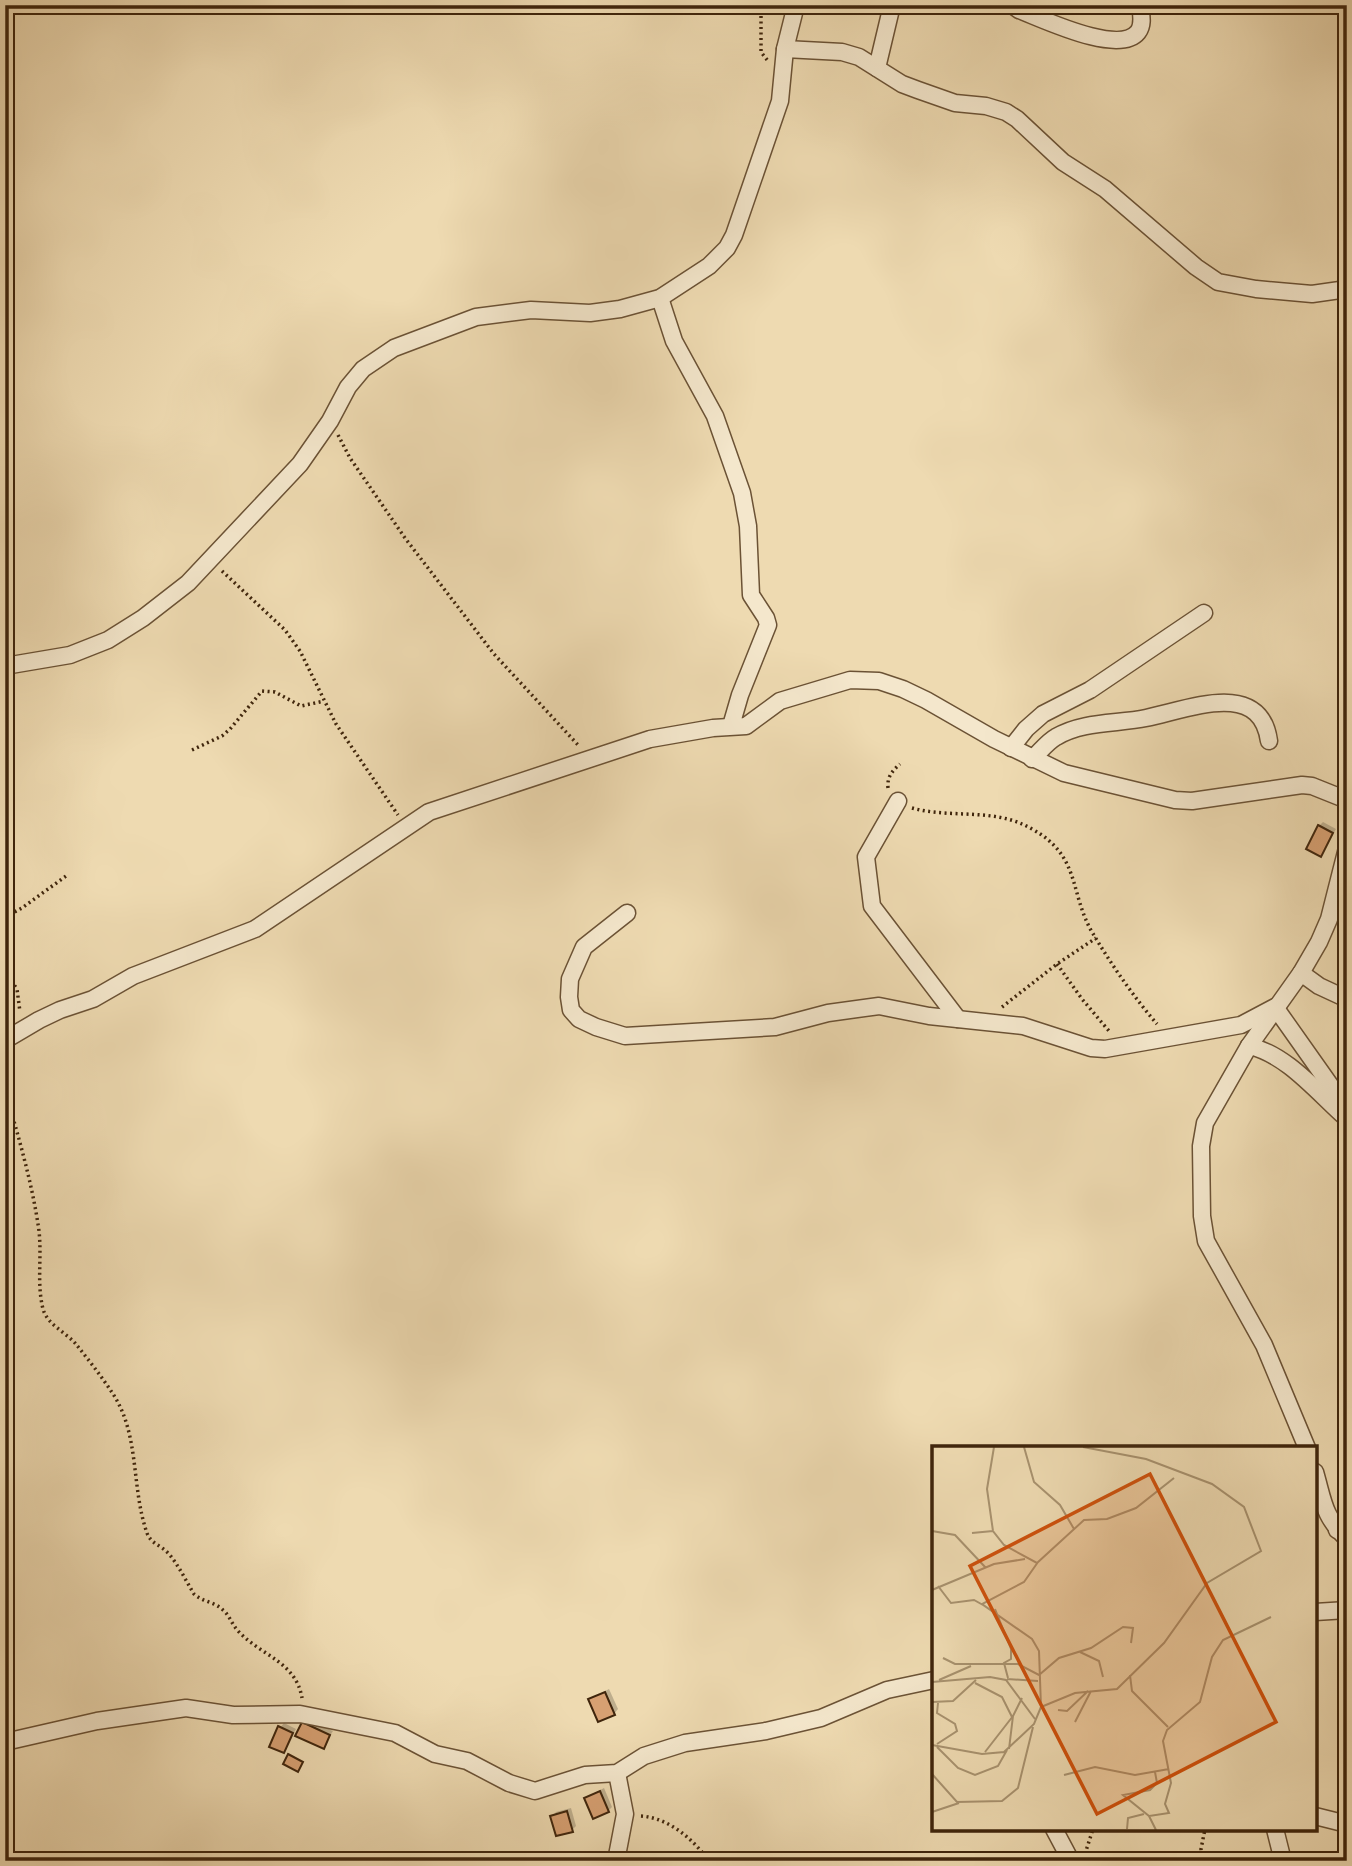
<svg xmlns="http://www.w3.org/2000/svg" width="1352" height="1866" font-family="Cardo,serif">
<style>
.shadow{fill:#0003}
.building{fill:#d7a072;stroke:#3f250c;stroke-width:2}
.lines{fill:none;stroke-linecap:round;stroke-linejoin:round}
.minor-casing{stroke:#6b5235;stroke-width:19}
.path{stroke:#3f250c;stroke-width:3.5;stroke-dasharray:2 3.5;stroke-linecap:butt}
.minor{stroke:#f4e7cc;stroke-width:16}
.inset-road{fill:none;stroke:#a8926f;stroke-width:2}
.view{fill:#cf510c;fill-opacity:0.15;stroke:#cf510c;stroke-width:3.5}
.inset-edge{fill:none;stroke:#3f250c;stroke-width:3.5}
</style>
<rect width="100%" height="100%" fill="#eedab1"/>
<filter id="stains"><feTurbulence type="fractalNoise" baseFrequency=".00286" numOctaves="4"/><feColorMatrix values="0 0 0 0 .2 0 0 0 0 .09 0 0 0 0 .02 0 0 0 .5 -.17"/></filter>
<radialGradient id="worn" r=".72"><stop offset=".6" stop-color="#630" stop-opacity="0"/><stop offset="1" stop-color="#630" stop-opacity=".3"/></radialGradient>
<g class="shadow">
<polygon points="1323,822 1336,829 1321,855 1319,826"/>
<polygon points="609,1689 618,1709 614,1714 590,1699"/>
<polygon points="307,1719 333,1731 323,1747 303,1723"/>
<polygon points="284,1723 296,1729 283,1751 280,1728"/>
<polygon points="604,1788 612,1807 608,1811 586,1798"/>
<polygon points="571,1808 576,1826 572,1830 552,1817 556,1812"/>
</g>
<g class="building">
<polygon points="1318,825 1333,833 1321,857 1306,849"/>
<polygon points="605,1692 615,1715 598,1722 588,1699"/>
<polygon points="302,1722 330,1735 324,1749 295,1736"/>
<polygon points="278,1726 293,1733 284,1753 269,1747"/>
<polygon points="288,1754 303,1762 298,1772 283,1764"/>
<polygon points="600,1791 609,1812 593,1819 584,1798"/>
<polygon points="567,1811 573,1832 556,1836 550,1816"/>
</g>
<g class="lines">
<g class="minor-casing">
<g id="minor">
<path d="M1012,5L1019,10C1043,19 1119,56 1138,32C1144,24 1141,14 1140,5"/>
<polyline points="785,49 842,52 859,57 902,84 918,90 955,103 986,106 1006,112 1017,119 1063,162 1105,189 1196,267 1218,282 1256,289 1312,294 1347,289"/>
<polyline points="877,68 892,5"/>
<polyline points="660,298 674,341 715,416 742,493 748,526 751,595 766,618 768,625 740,695 731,726"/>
<polyline points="5,666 70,655 108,640 143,618 188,583 300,464 330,421 348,387 363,369 394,348 476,317 531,310 590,313 620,309 660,298 709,266 727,248 734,235 780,101 785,49 796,5"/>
<polyline points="1011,748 1026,729 1043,714 1090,690 1204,613"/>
<path d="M1032,759C1040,752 1047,742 1056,737C1083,721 1117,724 1146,718C1187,710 1260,678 1269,741"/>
<polyline points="898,801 866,857 872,906 958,1019"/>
<polyline points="627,913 584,947 570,979 569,997 571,1010 579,1019 596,1027 625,1036 775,1027 828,1013 879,1006 929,1016 1023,1026 1091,1048 1105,1049 1241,1025 1275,1007 1347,1109"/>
<polyline points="1301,973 1319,986 1347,999"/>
<polyline points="5,1040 39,1020 60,1010 93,999 133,976 255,929 429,812 650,739 713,728 746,726 780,701 850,680 879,681 903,689 926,700 994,739 1064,773 1175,800 1192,801 1302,785 1312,786 1347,800"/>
<path d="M1249,1046C1286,1054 1316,1091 1344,1116"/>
<polyline points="1307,1448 1264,1345 1206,1241 1202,1216 1201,1146 1205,1123 1249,1046 1301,973 1319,942 1329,919 1347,848"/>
<path d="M1315,1472C1324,1503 1323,1515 1347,1539"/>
<polyline points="1337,1530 1347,1512"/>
<polyline points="1315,1612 1347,1610"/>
<polyline points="5,1742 97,1721 186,1708 233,1715 300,1714 395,1733 435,1754 467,1761 509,1783 535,1791 585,1775 617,1773 644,1756 685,1743 766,1731 821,1718 887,1690 934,1680"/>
<polyline points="1315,1816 1347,1824"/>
<polyline points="1054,1829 1071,1861"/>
<polyline points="1275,1829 1283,1861"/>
<polyline points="616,1861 625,1814 617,1773"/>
</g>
</g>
<g class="path">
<polyline points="761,5 761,52 768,61"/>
<polyline points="338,435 350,458 405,538 494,654 579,746"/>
<polyline points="222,571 285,630 300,651 336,724 398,815"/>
<polyline points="192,750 222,736 230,729 262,691 275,692 301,706 324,701"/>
<path d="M888,788C887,777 892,771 900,764"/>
<path d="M912,808C951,819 995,807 1032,829C1081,856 1069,892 1092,932C1111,964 1133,996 1157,1024"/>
<polyline points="5,917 22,908 66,876"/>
<polyline points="1057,964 1082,999 1109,1031"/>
<polyline points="5,972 17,989 20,1012"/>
<polyline points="1002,1007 1057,964 1096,938"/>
<path d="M5,1090C18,1135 31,1179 38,1224C43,1253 36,1281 43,1309C47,1324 65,1332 75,1343C88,1359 102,1377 113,1394C140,1435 131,1488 147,1533C151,1544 161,1545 169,1554C179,1566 186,1581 194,1594C203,1602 215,1602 223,1610C230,1616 232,1625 239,1632C262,1656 296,1662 302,1698"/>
<path d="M641,1816C669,1818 693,1839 709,1861"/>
<polyline points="1085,1854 1093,1829"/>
<polyline points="1202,1861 1201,1849 1205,1829"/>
</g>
<use href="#minor" class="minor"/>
</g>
<g transform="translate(932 1446)">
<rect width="385" height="385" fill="#eedab1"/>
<path class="inset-road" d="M62,1L55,43L61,85L72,99L105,117L152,74L175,73L204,62L242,32M92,1L102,36L128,59L142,83M0,85L23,89L54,122M40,87L61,85M6,140L19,157L42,154L51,159M0,144L62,118L93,113M63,163L79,203V213L72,217L76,232M148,206L167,215L171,231M11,212L23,218H86L107,229L127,212L159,202L191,181L201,182L199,197M198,229L200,245L236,281M75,233L106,235M7,234L39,220M0,236L58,231L74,234L103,273M43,237L70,251L80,271M0,256L21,255L44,234M109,261L143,247L185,243L232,197L275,137L329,105L312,61L280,38L214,13L151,1M126,264L135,265L156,245M143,276L159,245M5,298L25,285L23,278L5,267L6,257M0,299L50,308L72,306L102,278L109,261L107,205L100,193L50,158L92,136L106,116M5,301L26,322L43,329L66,320L75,304M77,303L81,270L90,252M53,306L81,270M0,328L25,356L70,355L86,342L101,281M132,329L163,321L203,329L237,323M0,366L27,357M217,370L191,349L218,344L225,337L223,326M195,383L196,372L212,368M224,384L217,370L237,367L233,358L239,337L231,295L235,284L268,256L280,211L291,194L339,171"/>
<path class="view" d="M218,28L344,276L165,368L38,120Z"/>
<rect width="385" height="385" class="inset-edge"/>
</g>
<rect width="1352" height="1866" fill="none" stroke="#eedab1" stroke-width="28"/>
<rect x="7" y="7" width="1338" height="1852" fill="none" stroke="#3f250c" stroke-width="3.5"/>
<rect x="14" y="14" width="1324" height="1838" fill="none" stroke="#3f250c" stroke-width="2"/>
<rect width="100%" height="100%" filter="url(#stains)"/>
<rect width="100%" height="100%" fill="url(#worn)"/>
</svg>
